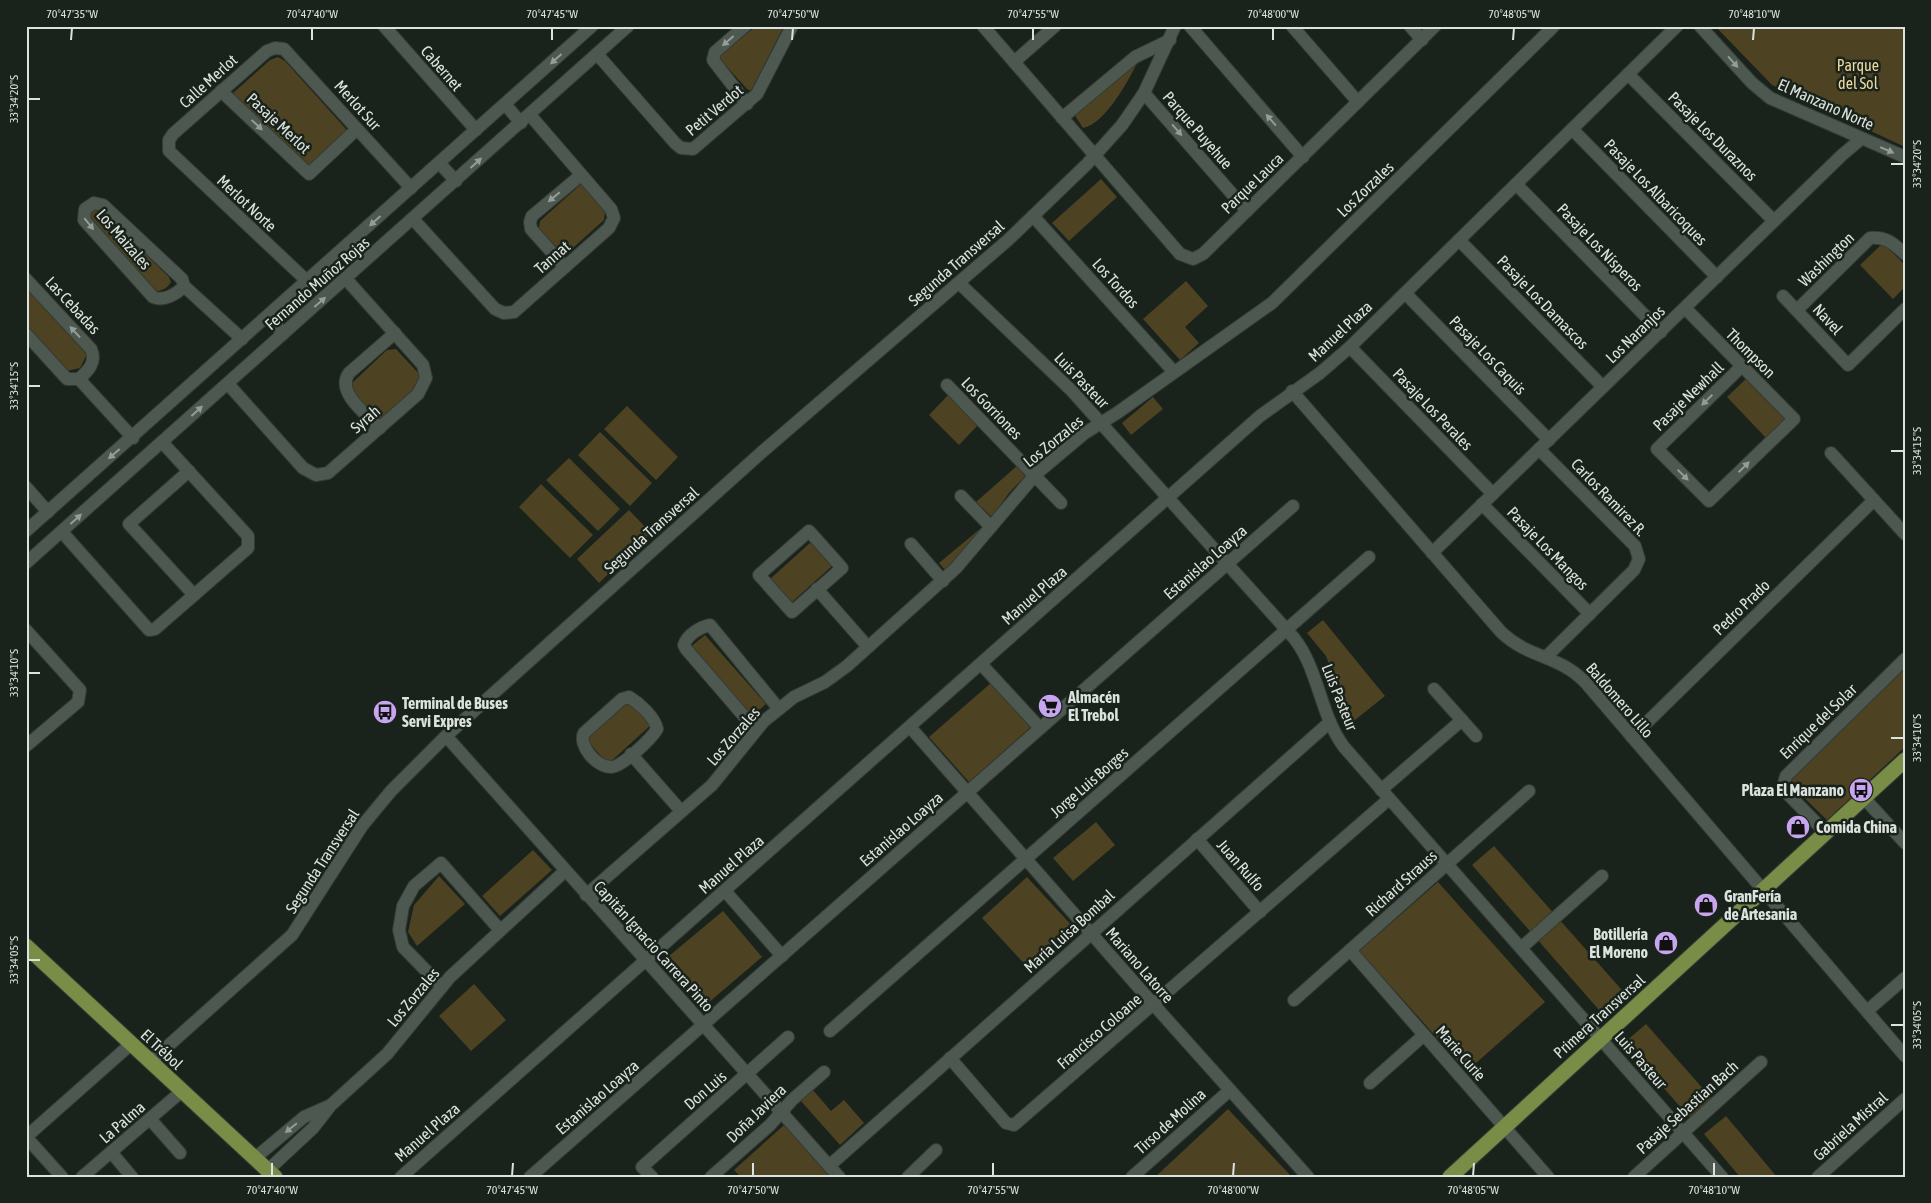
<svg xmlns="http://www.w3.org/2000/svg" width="1931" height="1203" font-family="'Asap Condensed',sans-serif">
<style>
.green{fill:#4d4222}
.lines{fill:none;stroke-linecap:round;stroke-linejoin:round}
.minor-casing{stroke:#343b35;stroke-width:14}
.major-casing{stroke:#343b35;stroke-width:17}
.minor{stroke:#4d5850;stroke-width:12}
.major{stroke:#798d47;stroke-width:15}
.oneway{fill:#949d96}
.ticks{fill:none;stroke:#dce2dd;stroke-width:2}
.labels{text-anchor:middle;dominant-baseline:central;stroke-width:5;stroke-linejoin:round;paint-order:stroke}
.park-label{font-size:16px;fill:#eed99d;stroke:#19221b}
.street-label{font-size:16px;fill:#dce2dd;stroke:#19221b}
.poi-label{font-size:16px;font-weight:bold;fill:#dce2dd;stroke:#19221b;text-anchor:start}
.neatline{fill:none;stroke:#dce2dd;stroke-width:2}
.ticks-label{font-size:12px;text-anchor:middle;fill:#dce2dd}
</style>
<rect width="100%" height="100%" fill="#19221b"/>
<g class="green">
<polygon points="756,26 784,26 751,91 747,89 718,57"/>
<polygon points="1715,26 1904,26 1905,147 1772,85"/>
<polygon points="278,57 285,61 346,129 346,134 312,165 306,166 235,98 233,93 270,60"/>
<path d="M1138,61C1129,80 1105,124 1083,128L1074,114Z"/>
<polygon points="1101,179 1117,197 1069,241 1052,223"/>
<polygon points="581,184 605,211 604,220 564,256 539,228 540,221"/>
<path d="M89,209H99L169,277L171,282C167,289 161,291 153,292L89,220Z"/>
<polygon points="1883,243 1905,265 1905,287 1893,299 1860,265"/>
<polygon points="1186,281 1208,306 1185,327 1199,343 1180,360 1143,319"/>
<polygon points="26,286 87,354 80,368 67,371 26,326"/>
<polygon points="396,349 421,376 419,385 382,419 376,417 350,390 351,384 387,350"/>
<polygon points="1748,377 1787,418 1766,438 1727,397"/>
<polygon points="950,393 980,423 959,445 929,415"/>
<polygon points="1153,397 1163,409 1131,435 1122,423"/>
<polygon points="627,406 678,457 656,480 604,429"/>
<polygon points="600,432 652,483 630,506 578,455"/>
<polygon points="569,458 620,509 598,531 546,480"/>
<polygon points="1019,464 1028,473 1009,493 992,517 976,502"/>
<polygon points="541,484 593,535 570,558 519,507"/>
<polygon points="629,510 651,533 599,583 577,559"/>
<polygon points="981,528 972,544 946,571 939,563"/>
<polygon points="811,542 832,566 791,603 770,579"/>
<polygon points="1323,620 1385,696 1350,724 1326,656 1307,633"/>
<polygon points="705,635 766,704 750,718 688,649"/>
<polygon points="1905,668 1905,747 1827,820 1791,785 1792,775"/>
<polygon points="992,682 1032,726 969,782 929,737"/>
<polygon points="629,699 652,724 608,764 585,738"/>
<polygon points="1096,822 1115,845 1073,881 1053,858"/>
<polygon points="1494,846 1629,998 1606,1018 1472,865"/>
<polygon points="533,850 552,870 500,916 482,896"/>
<polygon points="439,876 465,904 417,946 408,932 414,905"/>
<polygon points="1027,877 1075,929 1030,970 982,918"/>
<polygon points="1438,882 1545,1002 1467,1071 1359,951"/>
<polygon points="723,911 762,957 708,1003 669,956"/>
<polygon points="474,984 506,1020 471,1051 439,1016"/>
<polygon points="1646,1024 1713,1100 1691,1119 1624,1043"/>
<polygon points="812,1089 831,1111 844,1100 864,1123 840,1145 800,1100"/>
<polygon points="1228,1109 1292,1177 1155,1177"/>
<polygon points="1726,1116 1777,1177 1740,1177 1704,1134"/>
<polygon points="784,1125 831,1177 741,1177 734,1170"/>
</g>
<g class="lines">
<g class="minor-casing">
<g id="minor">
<polyline points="384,26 476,130"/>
<polyline points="745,26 715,52 713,60 747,104"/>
<polyline points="983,26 1180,254 1193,259 1203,254 1435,26"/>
<polyline points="1190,26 1303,157"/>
<polyline points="1292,26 1358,102"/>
<polyline points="1410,26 1422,40"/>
<polyline points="1700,26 1752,83 1770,98 1905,157"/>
<polyline points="597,54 675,143 681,148 693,149 757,94 792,26"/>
<polyline points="1014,62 1055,26"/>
<polyline points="1628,74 1774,221"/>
<polyline points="221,91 309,174 357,129"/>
<polyline points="1144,93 1247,211"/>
<polyline points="505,104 521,123"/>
<polyline points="1062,118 1135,57 1170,40"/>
<polyline points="1572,129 1717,277"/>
<polyline points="439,163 456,181"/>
<polyline points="1516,184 1661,332"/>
<polyline points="1033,216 1174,372"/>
<polyline points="413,219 495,309 504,313 514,312 609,228 614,218 611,209 530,115"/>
<polyline points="1459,240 1603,387"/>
<polyline points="565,267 531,229 530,222 532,216 581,175"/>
<path d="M26,279L91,349C97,362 88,371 79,379H67L26,334"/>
<polyline points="307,281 169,151 169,140 173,134 267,51 275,48 284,49 411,188"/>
<path d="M959,283L1072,391L1294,638C1319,670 1320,715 1344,747L1722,1177"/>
<path d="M184,286C177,294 163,302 153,297L84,220L85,209L94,203L103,205L182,279L184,286L242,339"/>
<polyline points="1405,293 1549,440"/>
<polyline points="1783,296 1848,365 1905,309"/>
<polyline points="1685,308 1794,419 1709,501 1657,449 1742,366"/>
<path d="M1797,310L1870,238C1886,236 1894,244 1905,254"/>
<polyline points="269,315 283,334"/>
<polyline points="1350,347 1493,494"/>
<polyline points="79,379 133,438"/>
<polyline points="228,384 303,468 316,475 328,473 418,394 426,378 423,365 346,279"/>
<polyline points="947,385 1061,503"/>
<path d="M1292,391L1501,632C1529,659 1558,654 1586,683L1905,1056"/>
<path d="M380,428C368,416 335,392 349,373L395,333"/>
<polyline points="1539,449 1635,546 1639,559 1634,570 1546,657"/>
<polyline points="1831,453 1905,534"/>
<polyline points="189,471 129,524 194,595"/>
<polyline points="26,487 48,512"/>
<polyline points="961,496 991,527"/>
<polyline points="1482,504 1590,614"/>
<polyline points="26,531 592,26"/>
<polygon points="809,531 842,568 792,612 759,575"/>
<polyline points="62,532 149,630 155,629 248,548 248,536 162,442"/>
<polyline points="911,544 943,581"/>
<polyline points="1432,553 1842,155 1861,139"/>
<polyline points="26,563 628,26"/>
<polyline points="817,589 868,647"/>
<polyline points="26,630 80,690 78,702 26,746"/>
<polyline points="981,664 1040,728"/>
<polyline points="1434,689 1476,736"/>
<path d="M629,697C639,703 655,717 657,729C652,738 621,768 611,767C596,767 578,745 584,733L622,699Z"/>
<polyline points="910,727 1154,1005 1308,1177"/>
<path d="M755,729L686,649L684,645C687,635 700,627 710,625L779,709"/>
<polyline points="446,736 839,1177"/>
<polyline points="1632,737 1874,500"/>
<polyline points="631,754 681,811"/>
<polyline points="1381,790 1462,720"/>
<polyline points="1864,798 1905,843"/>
<polyline points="1826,833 1785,791 1784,783 1786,776 1905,659"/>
<polyline points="1197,839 1260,912"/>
<polyline points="725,891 782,956"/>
<polyline points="586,895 712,785 764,721 794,697 825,682 847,666 956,568 1035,475 1085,433 1117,413 1272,303 1554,26"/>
<polyline points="1521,948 1602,876"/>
<polyline points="1350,950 1548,1177"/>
<polyline points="442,987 403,947 399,930 403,906 414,886 441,863 500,930"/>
<polyline points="1294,1000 1529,791"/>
<polyline points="1867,1011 1905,978"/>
<polyline points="830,1031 1369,557"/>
<polyline points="950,1058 1006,1123 1014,1125 1389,799"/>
<polyline points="150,1062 292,935 362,826 391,791 446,736 762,452 1008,240 1087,164 1122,125 1144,93 1175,26"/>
<polyline points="1370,1083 1424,1035"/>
<polyline points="150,1119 180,1153"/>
<polyline points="26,1137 131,1044"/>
<polyline points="26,1137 62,1177"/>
<polyline points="111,1152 132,1177"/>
<polyline points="255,1158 304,1117 329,1106"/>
<polyline points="829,1166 1330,722"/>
<polyline points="268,1170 313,1128 331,1105 387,1054 450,977 565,871"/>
<polyline points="82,1177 182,1091"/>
<polyline points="401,1177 1260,416 1320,373 1350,347 1677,26"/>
<polyline points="530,1177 1293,506"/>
<polyline points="652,1177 642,1167 788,1037"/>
<polyline points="711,1177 770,1125 792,1100 824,1072"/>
<polyline points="908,1177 936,1150"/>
<polyline points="1132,1177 1230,1090"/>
<polyline points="1634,1177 1761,1062"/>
<polyline points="1818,1177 1905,1099"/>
</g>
</g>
<g class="major-casing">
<g id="major">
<polyline points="26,946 275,1177"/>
<polyline points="1450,1177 1905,760"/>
</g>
</g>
<use href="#minor" class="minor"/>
<use href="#major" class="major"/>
</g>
<defs><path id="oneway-solid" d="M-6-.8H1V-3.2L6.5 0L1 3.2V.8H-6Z" transform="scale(1.25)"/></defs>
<g class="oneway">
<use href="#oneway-solid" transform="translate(728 41) rotate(139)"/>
<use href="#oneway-solid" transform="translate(556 59) rotate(138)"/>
<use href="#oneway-solid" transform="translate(1733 62) rotate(48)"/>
<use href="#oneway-solid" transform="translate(1271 120) rotate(-131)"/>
<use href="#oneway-solid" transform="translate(257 125) rotate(43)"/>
<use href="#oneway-solid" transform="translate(1177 130) rotate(49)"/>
<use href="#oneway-solid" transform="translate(1887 150) rotate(23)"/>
<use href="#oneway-solid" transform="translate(476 163) rotate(-42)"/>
<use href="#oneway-solid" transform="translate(554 197) rotate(140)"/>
<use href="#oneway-solid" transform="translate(375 221) rotate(138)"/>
<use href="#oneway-solid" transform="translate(89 224) rotate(51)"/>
<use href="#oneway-solid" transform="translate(320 302) rotate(-41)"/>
<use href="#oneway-solid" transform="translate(75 332) rotate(-133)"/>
<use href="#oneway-solid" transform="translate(1707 400) rotate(136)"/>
<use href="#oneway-solid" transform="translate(197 411) rotate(-42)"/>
<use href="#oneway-solid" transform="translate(114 454) rotate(139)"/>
<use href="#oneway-solid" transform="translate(1744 467) rotate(-44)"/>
<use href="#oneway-solid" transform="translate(1683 475) rotate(45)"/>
<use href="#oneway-solid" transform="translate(76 519) rotate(-42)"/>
<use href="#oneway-solid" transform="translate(291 1128) rotate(141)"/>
</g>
<path class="ticks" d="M71,40L72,28M312,40V28M552,40V28M792,40L793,28M1033,40V28M1273,40V28M1513,40L1514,28M1753,40L1754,28M28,99H40M1891,164H1904M28,386H40M1891,451H1904M28,673H40M1891,738H1904M28,960H40M1891,1025H1904M272,1176V1163M512,1176L513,1163M753,1176V1163M993,1176V1163M1233,1176L1234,1163M1473,1176L1474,1163M1714,1176V1163"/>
<defs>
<g id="supermarket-disc" transform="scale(1.25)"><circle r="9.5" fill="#c7a6ef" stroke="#19221b"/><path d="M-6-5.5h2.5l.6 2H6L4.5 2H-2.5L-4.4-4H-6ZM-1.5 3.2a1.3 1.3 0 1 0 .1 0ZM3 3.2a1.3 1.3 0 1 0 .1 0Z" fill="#111"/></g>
<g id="bus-disc" transform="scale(1.25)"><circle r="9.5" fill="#c7a6ef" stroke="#19221b"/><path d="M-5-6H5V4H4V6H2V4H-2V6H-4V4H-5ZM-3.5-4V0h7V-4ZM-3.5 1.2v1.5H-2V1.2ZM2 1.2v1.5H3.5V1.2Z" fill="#111"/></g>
<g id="shop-disc" transform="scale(1.25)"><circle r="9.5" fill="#c7a6ef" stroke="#19221b"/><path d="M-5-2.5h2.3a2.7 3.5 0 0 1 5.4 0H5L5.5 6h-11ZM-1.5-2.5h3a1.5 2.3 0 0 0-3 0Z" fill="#111"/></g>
</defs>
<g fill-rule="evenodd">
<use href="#supermarket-disc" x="1050" y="706"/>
<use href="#bus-disc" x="385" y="712"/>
<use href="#bus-disc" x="1861" y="790"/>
<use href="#shop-disc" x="1798" y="827"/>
<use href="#shop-disc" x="1706" y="905"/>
<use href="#shop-disc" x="1666" y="943"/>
</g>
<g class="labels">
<g class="park-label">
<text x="1858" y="65">Parque<tspan x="1858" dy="18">del Sol</tspan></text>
</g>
<g class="street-label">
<text transform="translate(442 68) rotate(49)">Cabernet</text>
<text transform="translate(208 81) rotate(-42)">Calle Merlot</text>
<text transform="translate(1826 104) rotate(24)">El Manzano Norte</text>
<text transform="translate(358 105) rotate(48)">Merlot Sur</text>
<text transform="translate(714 110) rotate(-40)">Petit Verdot</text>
<text transform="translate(279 123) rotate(43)">Pasaje Merlot</text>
<text transform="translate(1198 130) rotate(49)">Parque Puyehue</text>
<text transform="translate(1713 136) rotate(45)">Pasaje Los Duraznos</text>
<text transform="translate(1252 183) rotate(-44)">Parque Lauca</text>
<text transform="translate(1365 189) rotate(-44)">Los Zorzales</text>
<text transform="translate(1656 192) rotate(46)">Pasaje Los Albaricoques</text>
<text transform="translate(247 203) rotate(43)">Merlot Norte</text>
<text transform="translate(124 239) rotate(49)">Los Maizales</text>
<text transform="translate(1600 247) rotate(46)">Pasaje Los Nísperos</text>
<text transform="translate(552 257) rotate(-41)">Tannat</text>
<text transform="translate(1826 259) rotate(-44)">Washington</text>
<text transform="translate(956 263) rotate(-41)">Segunda Transversal</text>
<text transform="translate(317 283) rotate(-41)">Fernando Muñoz Rojas</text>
<text transform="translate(1116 283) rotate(48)">Los Tordos</text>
<text transform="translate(1543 302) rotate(46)">Pasaje Los Damascos</text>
<text transform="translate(73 305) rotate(47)">Las Cebadas</text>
<text transform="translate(1828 319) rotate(47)">Navel</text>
<text transform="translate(1340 331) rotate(-43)">Manuel Plaza</text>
<text transform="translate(1635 334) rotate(-44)">Los Naranjos</text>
<text transform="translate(1751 353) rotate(45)">Thompson</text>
<text transform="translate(1488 355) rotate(46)">Pasaje Los Caquis</text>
<text transform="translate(1082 380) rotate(46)">Luis Pasteur</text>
<text transform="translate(1688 396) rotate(-44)">Pasaje Newhall</text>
<text transform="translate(992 408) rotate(46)">Los Gorriones</text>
<text transform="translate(1433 409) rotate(46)">Pasaje Los Perales</text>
<text transform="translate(365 419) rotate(-41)">Syrah</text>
<text transform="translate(1053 441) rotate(-39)">Los Zorzales</text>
<text transform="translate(1609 497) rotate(46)">Carlos Ramirez R.</text>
<text transform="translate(651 530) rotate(-42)">Segunda Transversal</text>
<text transform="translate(1548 548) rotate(46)">Pasaje Los Mangos</text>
<text transform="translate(1205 562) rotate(-41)">Estanislao Loayza</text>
<text transform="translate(1034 595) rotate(-41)">Manuel Plaza</text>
<text transform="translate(1741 607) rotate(-44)">Pedro Prado</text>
<text transform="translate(1340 697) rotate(68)">Luis Pasteur</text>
<text transform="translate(1620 700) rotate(49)">Baldomero Lillo</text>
<text transform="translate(1818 721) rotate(-44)">Enrique del Solar</text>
<text transform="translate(733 736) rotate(-49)">Los Zorzales</text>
<text transform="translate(1089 782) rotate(-41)">Jorge Luis Borges</text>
<text transform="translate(901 829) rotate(-41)">Estanislao Loayza</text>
<text transform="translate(322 861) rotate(-57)">Segunda Transversal</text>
<text transform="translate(731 864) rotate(-41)">Manuel Plaza</text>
<text transform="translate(1241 865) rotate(49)">Juan Rulfo</text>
<text transform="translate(1401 883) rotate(-42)">Richard Strauss</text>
<text transform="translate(1069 931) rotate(-42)">María Luisa Bombal</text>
<text transform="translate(654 946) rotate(48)">Capitán Ignacio Carrera Pinto</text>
<text transform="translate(1140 965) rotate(49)">Mariano Latorre</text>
<text transform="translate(413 997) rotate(-50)">Los Zorzales</text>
<text transform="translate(1599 1016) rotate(-42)">Primera Transversal</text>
<text transform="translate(1099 1031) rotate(-41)">Francisco Coloane</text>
<text transform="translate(162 1049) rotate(43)">El Trébol</text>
<text transform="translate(1461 1053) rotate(49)">Marie Curie</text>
<text transform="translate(1641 1060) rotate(49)">Luis Pasteur</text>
<text transform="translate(705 1090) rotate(-41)">Don Luis</text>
<text transform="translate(597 1097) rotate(-41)">Estanislao Loayza</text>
<text transform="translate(1687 1107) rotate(-42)">Pasaje Sebastian Bach</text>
<text transform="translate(756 1113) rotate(-44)">Doña Javiera</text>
<text transform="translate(1170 1121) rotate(-42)">Tirso de Molina</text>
<text transform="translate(122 1122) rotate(-41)">La Palma</text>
<text transform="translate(1850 1126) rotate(-42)">Gabriela Mistral</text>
<text transform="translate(427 1132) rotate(-41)">Manuel Plaza</text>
</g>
<g class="poi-label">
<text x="1068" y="697">Almacén<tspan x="1068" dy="18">El Trebol</tspan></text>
<text x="402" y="703">Terminal de Buses<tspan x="402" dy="18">Servi Expres</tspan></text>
<text x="1844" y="790" text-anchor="end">Plaza El Manzano</text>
<text x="1816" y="827">Comida China</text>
<text x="1724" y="896">GranFería<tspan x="1724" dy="18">de Artesania</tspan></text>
<text x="1648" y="934" text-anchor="end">Botillería<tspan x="1648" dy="18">El Moreno</tspan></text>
</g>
</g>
<rect width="1931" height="1203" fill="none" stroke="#19221b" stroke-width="55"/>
<rect x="28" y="28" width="1876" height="1148" class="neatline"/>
<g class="ticks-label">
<text x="72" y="18">70°47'35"W</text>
<text x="312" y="18">70°47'40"W</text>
<text x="552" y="18">70°47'45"W</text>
<text x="793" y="18">70°47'50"W</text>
<text x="1033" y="18">70°47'55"W</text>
<text x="1273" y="18">70°48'00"W</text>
<text x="1514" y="18">70°48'05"W</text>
<text x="1754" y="18">70°48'10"W</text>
<text transform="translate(14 99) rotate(-90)" y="4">33°34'20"S</text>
<text transform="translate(1917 164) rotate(-90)" y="4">33°34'20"S</text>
<text transform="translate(14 386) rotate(-90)" y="4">33°34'15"S</text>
<text transform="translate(1917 451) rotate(-90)" y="4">33°34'15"S</text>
<text transform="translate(14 673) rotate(-90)" y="4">33°34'10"S</text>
<text transform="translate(1917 738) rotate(-90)" y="4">33°34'10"S</text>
<text transform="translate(14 960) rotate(-90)" y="4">33°34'05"S</text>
<text transform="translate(1917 1025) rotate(-90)" y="4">33°34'05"S</text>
<text x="272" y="1194">70°47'40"W</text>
<text x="512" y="1194">70°47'45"W</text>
<text x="753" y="1194">70°47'50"W</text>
<text x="993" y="1194">70°47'55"W</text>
<text x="1233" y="1194">70°48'00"W</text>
<text x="1473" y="1194">70°48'05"W</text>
<text x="1714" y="1194">70°48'10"W</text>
</g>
</svg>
